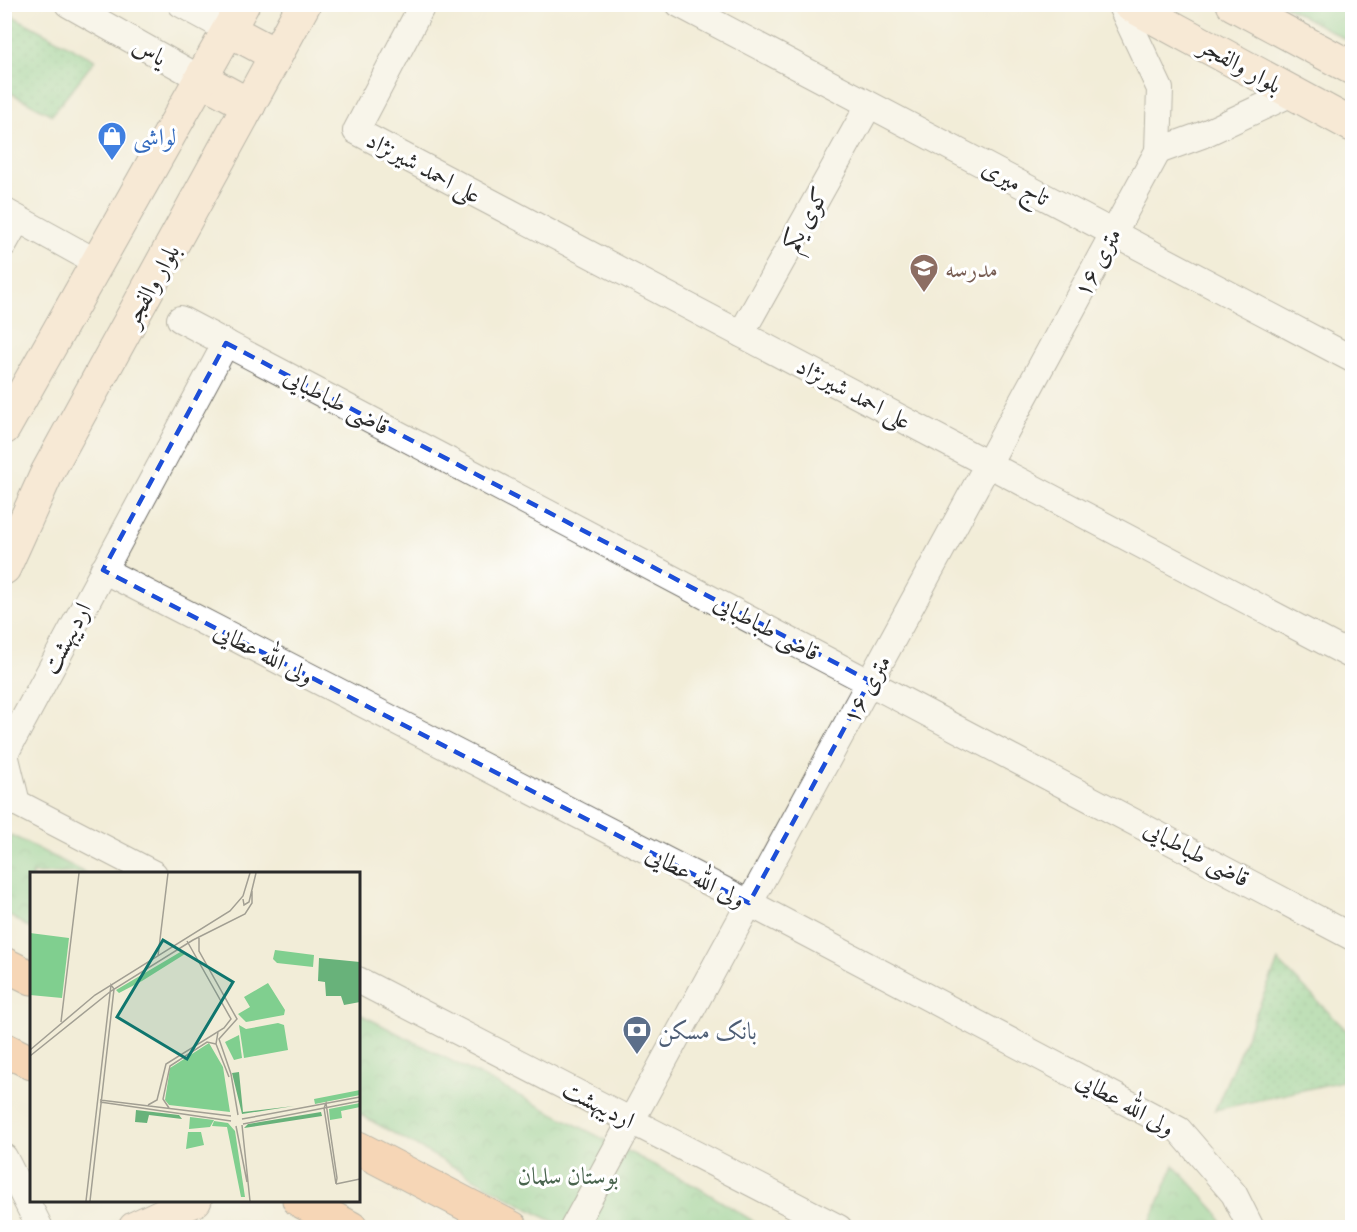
<svg xmlns="http://www.w3.org/2000/svg" width="1357" height="1232" font-family="'Gentium Book Plus',Amiri,serif">
<style>
.grass{fill:url(#grass-dots);stroke:#567d5d;stroke-width:1.5}
.park{fill:url(#park-crowns);stroke:#567d5d;stroke-width:1.5}
.lines{fill:none;stroke-linecap:round;stroke-linejoin:round}
.street-casing{stroke:#716f68;stroke-width:28}
.secondary-casing{stroke:#716f68;stroke-width:35}
.primary-casing{stroke:#716f68;stroke-width:35}
.street{stroke:#fff;stroke-width:26}
.secondary{stroke:#fde4d1;stroke-width:33}
.primary{stroke:#fbbb8c;stroke-width:33}
.marked{fill:none;stroke:#1d4ed8;stroke-width:4.5;stroke-dasharray:12 8;stroke-linejoin:round}
.labels{text-anchor:middle;dominant-baseline:central;stroke-width:6;stroke-linejoin:round;paint-order:stroke}
.street-label{font-size:24px;fill:#2b2b2b;stroke:#fff}
.shop-label{font-size:24px;fill:#366cbe;stroke:#fff;text-anchor:start}
.education-label{font-size:24px;fill:#785e54;stroke:#fff;text-anchor:start}
.service-label{font-size:24px;fill:#4e5e75;stroke:#fff;text-anchor:start}
.park-label{font-size:24px;fill:#49644e;stroke:#fff}
.inset-road{fill:none;stroke:#a29f93;stroke-width:1.5}
.view{fill:#0f766e;fill-opacity:0.15;stroke:#0f766e;stroke-width:3}
.inset-edge{fill:none;stroke:#2b2b2b;stroke-width:3}
</style>
<defs>
<pattern id="grass-dots" width="8" height="8" patternUnits="userSpaceOnUse" patternTransform="scale(1.5)"><rect width="8" height="8" fill="#80cf8f"/><path d="M2 2h.1M6 6h.1" fill="none" stroke="#69a875" stroke-width="1.8" stroke-linecap="round"/></pattern>
<pattern id="park-crowns" width="20" height="18" patternUnits="userSpaceOnUse" patternTransform="scale(1.5)"><rect width="20" height="18" fill="#80cf8f"/><path d="M2 6a3 3 0 1 1 6 0M12 15a3 3 0 1 1 6 0" fill="none" stroke="#69a875"/></pattern>
</defs>
<rect width="100%" height="100%" fill="#fff"/>
<filter id="ink" filterUnits="userSpaceOnUse"><feTurbulence type="fractalNoise" baseFrequency=".0167" numOctaves="2"/><feDisplacementMap in="SourceGraphic" scale="12" xChannelSelector="R" yChannelSelector="G"/><feConvolveMatrix kernelMatrix="1 2 1 2 8 2 1 2 1" color-interpolation-filters="sRGB"/></filter>
<filter id="wash" filterUnits="userSpaceOnUse"><feTurbulence type="fractalNoise" baseFrequency=".008" numOctaves="4" result="noise"/><feDisplacementMap in="SourceGraphic" scale="24" xChannelSelector="R" yChannelSelector="G"/><feGaussianBlur stdDeviation="1.35" result="paint"/><feColorMatrix in="noise" values="0 0 0 0 0 0 0 0 0 0 0 0 0 0 0 0 0 1.4 0 .05"/><feComposite in="paint" operator="in"/></filter>
<g filter="url(#wash)">
<rect width="100%" height="100%" fill="#f2edd8"/>
<g class="grass">
<polygon points="5,12 95,60 52,115 5,90"/>
<polygon points="1278,961 1352,1036 1352,1079 1215,1110"/>
</g>
<g class="park">
<polygon points="1283,5 1352,5 1352,43"/>
<polygon points="11,835 86,873 32,874 31,929 5,913 5,859"/>
<polygon points="358,1013 699,1188 763,1227 565,1227 540,1215 359,1114"/>
<polygon points="1174,1165 1217,1212 1223,1227 1148,1227"/>
</g>
</g>
<g filter="url(#ink)">
<g class="lines">
<g class="street-casing">
<g id="street">
<polyline points="68,4 201,79"/>
<polyline points="181,4 229,30"/>
<polyline points="423,4 356,131 1352,656"/>
<polyline points="679,4 1352,359"/>
<polyline points="1120,4 1160,89 1158,151 1202,135 1292,93"/>
<polyline points="4,211 98,263"/>
<polyline points="4,244 18,219"/>
<polyline points="180,319 1352,937"/>
<polyline points="741,334 869,105"/>
<polyline points="103,570 749,903 1179,1130 1234,1194 1251,1228"/>
<polyline points="154,874 17,803 5,754 226,343"/>
<polyline points="358,980 839,1228"/>
<polyline points="4,1157 40,1228"/>
<polyline points="573,1228 1158,151"/>
</g>
</g>
<g class="secondary-casing">
<g id="secondary">
<polyline points="1129,4 1352,125"/>
<polyline points="1233,4 1352,68"/>
<polyline points="229,30 276,55"/>
<polyline points="201,79 249,105"/>
<polyline points="4,428 243,4"/>
<polyline points="4,568 47,473 304,4"/>
<polyline points="135,1228 195,1200"/>
</g>
</g>
<g class="primary-casing">
<g id="primary">
<polyline points="4,964 32,978"/>
<polyline points="4,1049 32,1063"/>
<polyline points="358,1148 512,1228"/>
<polyline points="299,1200 351,1228"/>
</g>
</g>
<use href="#street" class="street"/>
<use href="#secondary" class="secondary"/>
<use href="#primary" class="primary"/>
</g>
</g>
<path d="M0 0H1357V1232H0ZM226,343L870,681L749,903L103,570Z" fill="#f2edd8" fill-opacity=".55" fill-rule="evenodd"/>
<path class="marked" d="M226,343L870,681L749,903L103,570Z"/>
<defs>
<g id="shop-pin" transform="scale(1.5)"><path d="M0 17L-7.5 6A9.5 9.5 0 1 1 7.5 6Z" fill="#3f7fe0" stroke="#fff"/><path d="M-5-2.5h2.3a2.7 3.5 0 0 1 5.4 0H5L5.5 6h-11ZM-1.5-2.5h3a1.5 2.3 0 0 0-3 0Z" fill="#fff"/></g>
<g id="school-pin" transform="scale(1.5)"><path d="M0 17L-7.5 6A9.5 9.5 0 1 1 7.5 6Z" fill="#8d6e63" stroke="#fff"/><path d="M0-5L7-2L0 1L-7-2ZM-4 1L0 2.5L4 1V4Q0 6-4 4Z" fill="#fff"/></g>
<g id="bank-pin" transform="scale(1.5)"><path d="M0 17L-7.5 6A9.5 9.5 0 1 1 7.5 6Z" fill="#5c6f8a" stroke="#fff"/><path d="M-6-4H6V4H-6ZM0-2.3a2.3 2.3 0 1 0 0 4.6a2.3 2.3 0 1 0 0-4.6Z" fill="#fff"/></g>
</defs>
<g fill-rule="evenodd">
<use href="#shop-pin" x="112" y="136"/>
<use href="#school-pin" x="924" y="268"/>
<use href="#bank-pin" x="637" y="1030"/>
</g>
<g class="labels">
<g class="street-label">
<text transform="translate(150 51) rotate(29)">یاس</text>
<text transform="translate(1241 65) rotate(29)">بلوار والفجر</text>
<text transform="translate(424 167) rotate(28)">علی احمد شیرنژاد</text>
<text transform="translate(1016 182) rotate(28)">تاج میری</text>
<text transform="translate(805 219) rotate(-61)">کوی یکم</text>
<text transform="translate(1097 262) rotate(-62)">۱۶ متری</text>
<text transform="translate(151 285) rotate(-61)">بلوار والفجر</text>
<text transform="translate(854 393) rotate(28)">علی احمد شیرنژاد</text>
<text transform="translate(337 401) rotate(28)">قاضی طباطبایی</text>
<text transform="translate(767 627) rotate(28)">قاضی طباطبایی</text>
<text transform="translate(66 638) rotate(-62)">اردیبهشت</text>
<text transform="translate(264 653) rotate(27)">ولی الله عطایی</text>
<text transform="translate(866 689) rotate(-61)">۱۶ متری</text>
<text transform="translate(1197 853) rotate(28)">قاضی طباطبایی</text>
<text transform="translate(696 876) rotate(27)">ولی الله عطایی</text>
<text transform="translate(1126 1103) rotate(29)">ولی الله عطایی</text>
<text transform="translate(599 1104) rotate(27)">اردیبهشت</text>
</g>
<g class="shop-label">
<text x="133" y="136">لواشی</text>
</g>
<g class="education-label">
<text x="945" y="268">مدرسه</text>
</g>
<g class="service-label">
<text x="658" y="1030">بانک مسکن</text>
</g>
<g class="park-label">
<text x="568" y="1175">بوستان سلمان</text>
</g>
</g>
<g transform="translate(30 872)">
<rect width="330" height="330" fill="#f2edd8"/>
<path d="M238,111L255,138L254,143L216,150L208,142L220,135L214,125Z" fill="#80cf8f"/>
<path d="M289,86L330,90V130L314,133L311,124H296L295,110L288,109ZM209,200L213,240L264,234L212,242L202,201ZM106,238L149,243L152,247L119,243L117,251L105,250ZM291,240L292,244L214,256L218,252Z" fill="#68b27a"/>
<path d="M0,61L39,66L32,126L0,123ZM245,78L284,83L283,95L247,91L243,87ZM152,79L155,82L112,109L89,121L86,118ZM248,151L254,153L258,178L214,186L209,153L216,157ZM179,171L193,195L200,240L139,233L135,228L140,196ZM330,218V223L285,232L284,227ZM330,231V235L311,239L312,246L300,248L299,237ZM160,245L184,248L180,255L159,257ZM184,249L198,251L205,259L215,325H211L197,255L182,254ZM158,260H171L174,273L156,277Z" fill="#80cf8f"/>
<path d="M209,163L212,186L204,188L195,170Z" fill="#80cf8f"/>
<path class="inset-road" d="M213,27L214,33L219,30L226,1M169,66V79L207,147L189,167L201,202L208,243M128,84L138,1M31,150L49,1M188,160L186,172L199,205M0,178L65,123L200,39L213,24L220,1M0,184L81,119L163,68L215,42L222,31V19M70,228L201,244M70,230L201,249M296,231L307,306L306,312L294,236ZM118,233L127,228L136,192L194,156L201,147L157,69M139,236L133,227L140,194L177,170L186,172M212,247L330,225M213,252L330,229M212,253L220,329M206,254L217,310M306,312L330,307M56,329L81,113L84,117L60,329"/>
<path class="view" d="M133,68L203,110L157,187L87,145Z"/>
<rect width="330" height="330" class="inset-edge"/>
</g>
<rect width="1357" height="1232" fill="none" stroke="#fff" stroke-width="24"/>
</svg>
